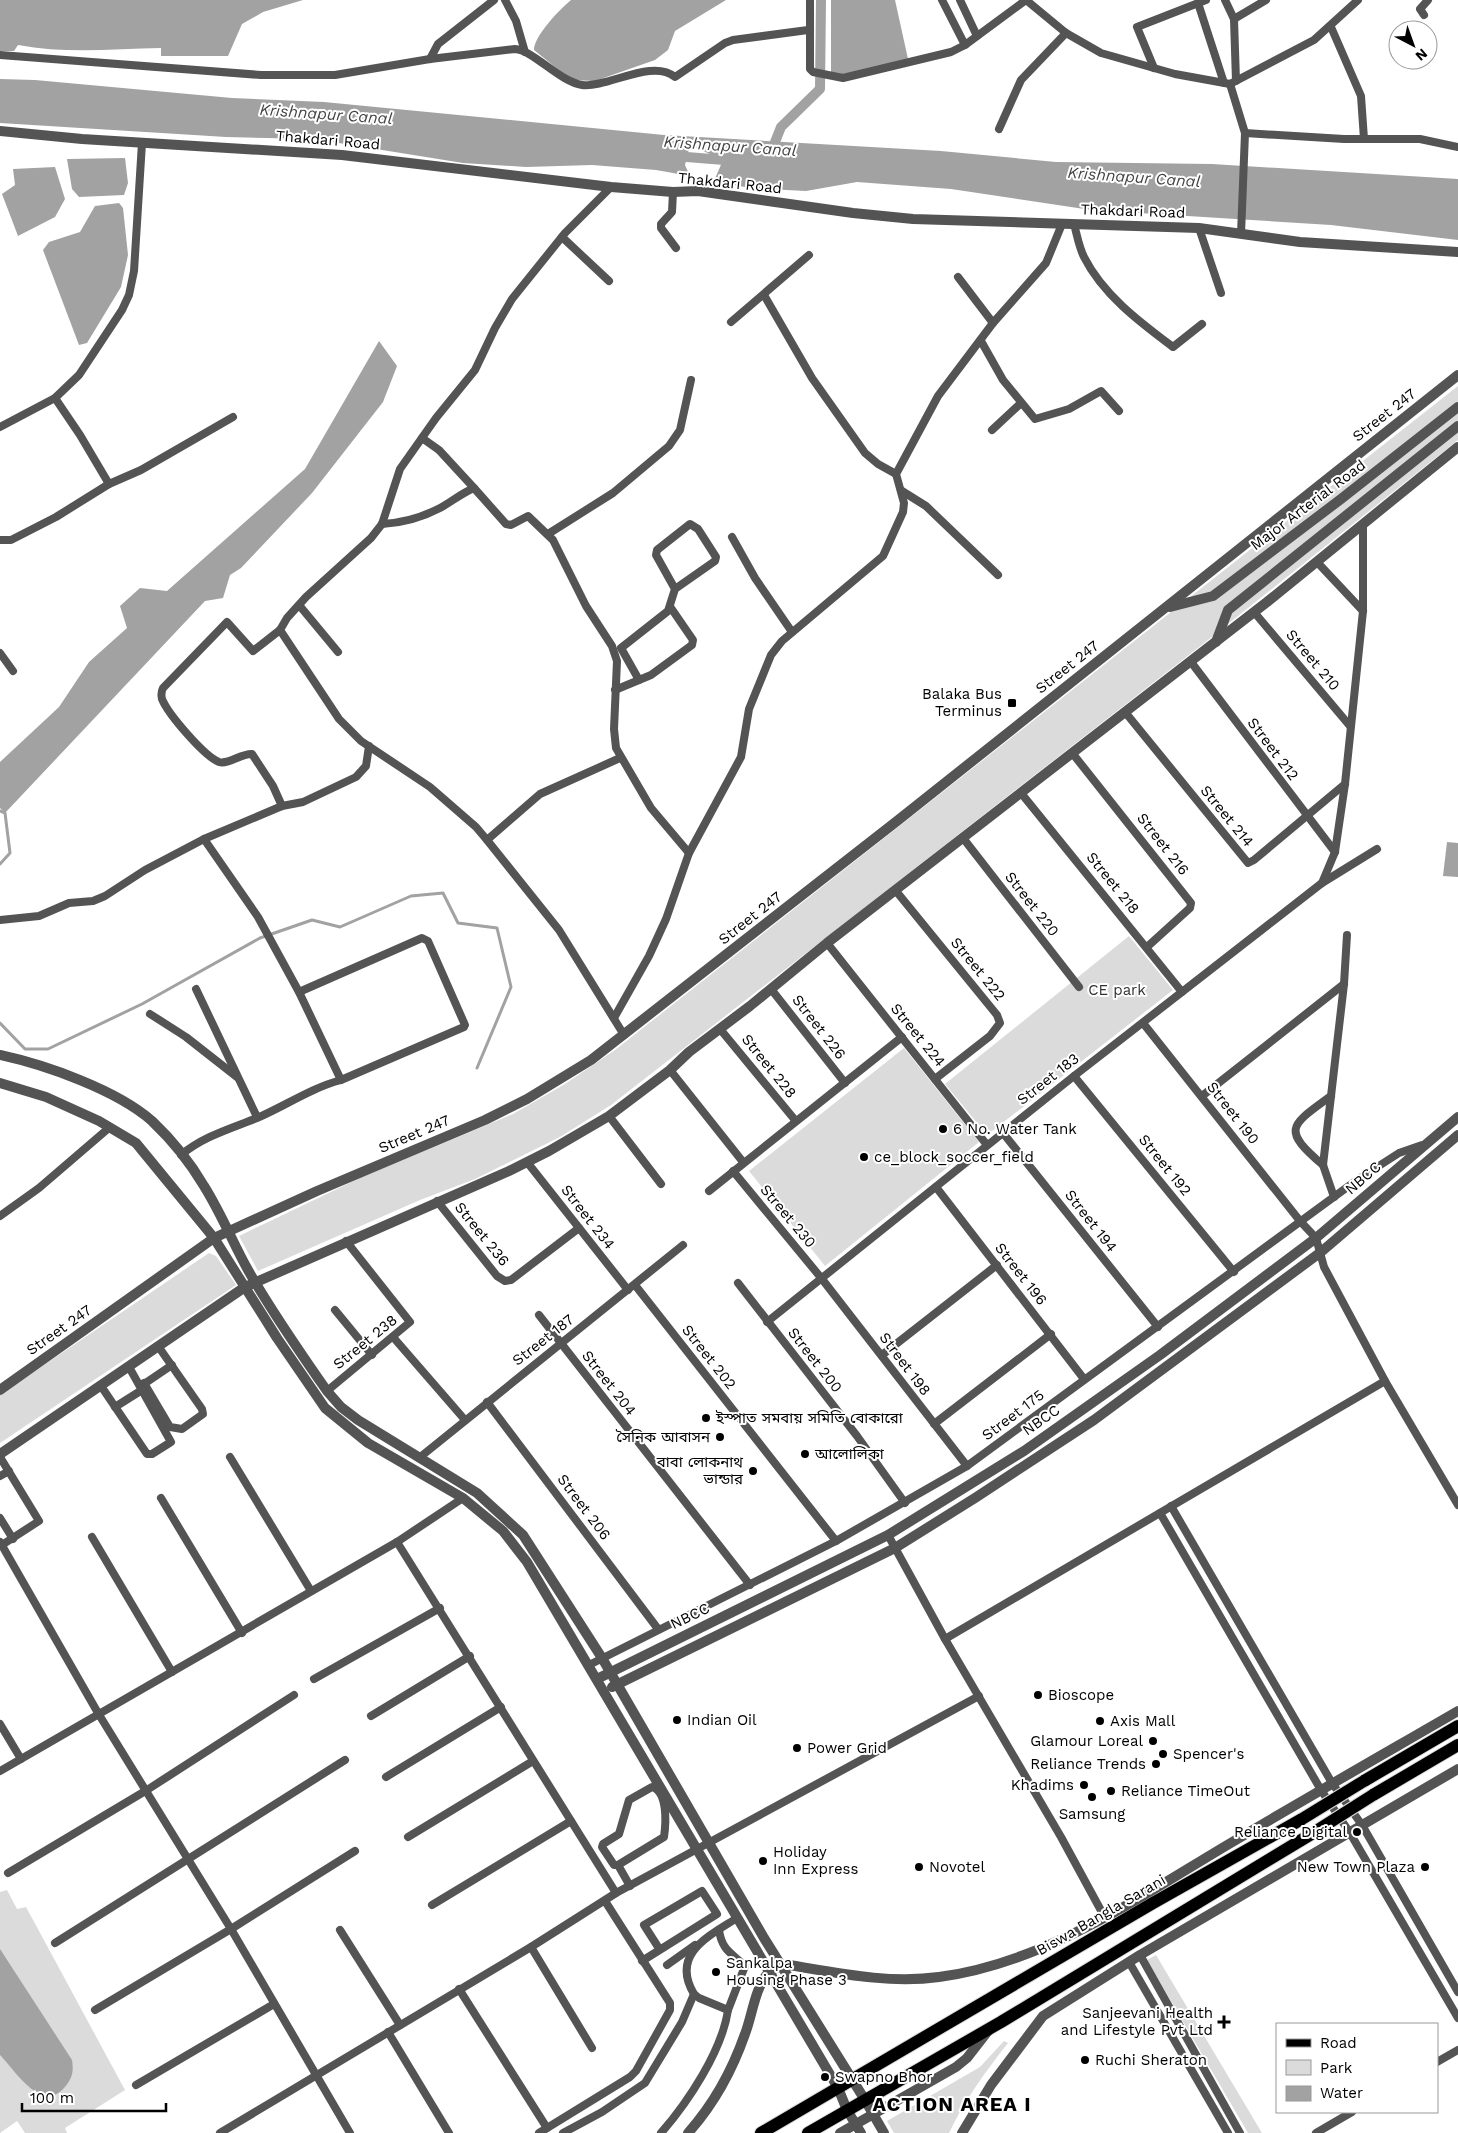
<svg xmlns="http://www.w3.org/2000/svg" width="1458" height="2133" font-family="'Work Sans','Noto Sans Bengali',sans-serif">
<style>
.green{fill:#dbdbdb}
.water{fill:#a2a2a2}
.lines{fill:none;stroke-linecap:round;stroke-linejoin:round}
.stream{stroke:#a2a2a2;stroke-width:3}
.canal{stroke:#a2a2a2;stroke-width:10}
.primary-casing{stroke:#dbdbdb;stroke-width:14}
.minor{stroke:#545454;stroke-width:8}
.tertiary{stroke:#545454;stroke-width:10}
.primary{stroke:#000;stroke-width:12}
.primary-bridge-casing{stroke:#dbdbdb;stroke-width:14;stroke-linecap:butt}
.primary-bridge{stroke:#000;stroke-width:12}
.poi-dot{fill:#000;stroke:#fff;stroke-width:2}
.labels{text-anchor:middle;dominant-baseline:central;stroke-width:4;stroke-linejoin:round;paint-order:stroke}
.street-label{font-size:15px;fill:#000;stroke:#fff}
.poi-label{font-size:15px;fill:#000;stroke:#fff;text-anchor:start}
.park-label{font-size:15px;fill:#323232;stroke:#fff}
.water-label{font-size:16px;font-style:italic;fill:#434343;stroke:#fff}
.district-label{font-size:20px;font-weight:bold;letter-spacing:1px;fill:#000;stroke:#fff}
</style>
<rect width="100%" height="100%" fill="#fff"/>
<g class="green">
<polygon points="1458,386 1458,440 1203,644 611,1105 560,1137 475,1179 420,1200 258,1271 239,1236 360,1178 513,1114 565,1084 615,1050"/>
<polygon points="1129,936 1173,990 987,1135 945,1084"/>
<polygon points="904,1048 979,1142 825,1266 749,1171"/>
<polygon points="209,1253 216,1256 236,1285 0,1443 0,1395"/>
<polygon points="7,1890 17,1909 26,1907 125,2090 65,2128 67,2133 25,2133 17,2121 0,2133 0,1892"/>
<polygon points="1156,1955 1262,2133 1248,2133 1147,1960"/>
<path d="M1004,2041L1008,2043C985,2072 965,2100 949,2133H894L887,2121L980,2067Z"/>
</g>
<g class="water">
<path d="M0,0H303L263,12L242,24L228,56H161V48C113,49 65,54 18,45L14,51H0Z"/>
<path d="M571,0H726L675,31L668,50L655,60L595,81L571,80L534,50C534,36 560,9 571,0Z"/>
<polygon points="831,0 895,0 908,59 843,76 831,74"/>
<polygon points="0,79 35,80 232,98 324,102 664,135 941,151 1056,162 1212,164 1458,179 1458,240 1331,225 1091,210 951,189 857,182 806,191 750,188 714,181 723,160 690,145 685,165 690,176 656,170 592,165 526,167 463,163 314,139 226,137 0,123"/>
<polygon points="125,158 128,183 124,195 79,197 72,189 67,159"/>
<polygon points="55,167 65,199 55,217 18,236 2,194 15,185 13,169"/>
<polygon points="119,203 123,208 128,255 121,287 87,343 79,345 43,250 49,242 80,232 95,206"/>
<polygon points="379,341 397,366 383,402 312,493 241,568 230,575 223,598 205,601 5,813 0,808 0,762 59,707 89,662 127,628 120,606 140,588 167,591 305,469"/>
<polygon points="1447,842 1458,843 1458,877 1443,876"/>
<path d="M0,1949L72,2060C74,2072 72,2079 64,2088C41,2114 14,2069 0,2055Z"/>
</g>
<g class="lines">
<g class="stream">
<polyline points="0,811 5,813 10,853 0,864"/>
<polyline points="0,1023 25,1049 48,1049 142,1004 260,938 312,920 340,927 411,896 443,893 458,923 497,928 511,987 477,1068"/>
</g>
<g class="canal">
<polyline points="775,142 781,127 820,89 821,0"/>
<polyline points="674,156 737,161"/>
</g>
<g class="primary-casing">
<g id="primary">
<polyline points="1364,1781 1458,1726"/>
<polyline points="1373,1795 1458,1745"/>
<polyline points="761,2133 1153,1903 1302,1819"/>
<polyline points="808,2133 1001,2022 1313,1833"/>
</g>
</g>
<g class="minor">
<polyline points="505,0 516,21 525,52"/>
<polyline points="810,0 810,69 813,72 843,78 951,52 965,45 1026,0"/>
<polyline points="942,0 965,45"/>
<polyline points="960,0 977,36"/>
<polyline points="1026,0 1066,33 1101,53 1175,74 1230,84 1314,40 1358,0"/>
<polyline points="1225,0 1234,19 1236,81"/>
<polyline points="1198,3 1224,83"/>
<polyline points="1424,15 1420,9 1428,0"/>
<polyline points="1234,19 1266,0"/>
<polyline points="1331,27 1361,96 1364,139"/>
<path d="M0,55L261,75H335L430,59L515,49C533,50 560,82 582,85C608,88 652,58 675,77L725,43L733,40L808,30"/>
<polyline points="430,59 438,44 494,0"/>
<polyline points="1154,68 1137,27 1206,0"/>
<polyline points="1230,84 1245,133 1241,234"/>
<polyline points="999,129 1021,80 1066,33"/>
<polyline points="1245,133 1344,139 1420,139 1458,147"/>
<polyline points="611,187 565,233 512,299 495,328 475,370 436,418 400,469 382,524 371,538 306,597 287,618 280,630 339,719 361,741 430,787 476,827 487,840 559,930 624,1035"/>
<polyline points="673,192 672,212 661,224 661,228 676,248"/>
<path d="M1074,224C1077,235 1079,247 1084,257C1103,295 1141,323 1173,347L1202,324"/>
<polyline points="1199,228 1221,293"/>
<polyline points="562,237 609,281"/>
<polyline points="958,277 993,323"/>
<polyline points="764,295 812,378 865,453 878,464 896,474"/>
<polyline points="731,322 809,255"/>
<polyline points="981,341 1003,380 1035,419 1069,409 1101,391 1119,411"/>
<polyline points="55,398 80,435 109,484"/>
<polyline points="0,427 55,398 79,375 122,310 129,295 134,271 142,143"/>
<polyline points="992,430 1020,404"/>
<polyline points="422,438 439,450 474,488"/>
<polyline points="902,491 926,506 998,575"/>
<path d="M382,524C403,523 421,518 440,508C451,502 462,493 474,488L506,524L511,525L528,516L553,540L586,606L612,646L617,661L614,729L616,748L651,808L689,853"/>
<polyline points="548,534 613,493 669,446 680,430 691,380"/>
<polyline points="732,537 755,578 792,632"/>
<polyline points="0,540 11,540 56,517 109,484 141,470 233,417"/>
<polyline points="1317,562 1363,611"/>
<polyline points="299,605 338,652"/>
<polyline points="1254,612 1350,726"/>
<path d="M280,630L253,651L227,622L163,688C161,692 161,695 162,699C168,714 204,756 219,762C228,765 242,753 252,754L273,786L282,806"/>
<polyline points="0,653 13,671"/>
<polyline points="1191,662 1335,852"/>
<polyline points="639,680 621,648 668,611 675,589 656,555 657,550 690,524 698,529 716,557 715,561 675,589"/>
<polyline points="615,690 651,675 692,645 693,640 671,608"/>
<polyline points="1125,712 1248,863 1254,860 1345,784"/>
<polyline points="1073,754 1191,903 1190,908 1147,947"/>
<polyline points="1021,793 1182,992"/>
<polyline points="963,838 1079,987"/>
<polyline points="204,839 258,917 299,992 341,1080"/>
<polyline points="487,840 540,794 620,758"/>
<polyline points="1322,883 1377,849"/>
<polyline points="896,891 997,1015 1000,1023 990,1036 935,1079"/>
<polyline points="0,920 39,916 69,903 93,901 105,896 145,870 204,839 282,806 303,802 356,777 366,766 369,746"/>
<polyline points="827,943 987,1145"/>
<polyline points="196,989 257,1117"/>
<polyline points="771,989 845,1083"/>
<polyline points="150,1014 186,1037 237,1077"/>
<polyline points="614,1018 649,956 666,919 689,853 741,757 749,709 771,655 782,641 883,556 903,512 904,503 896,474 938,396 993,323 1046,263 1062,224"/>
<polyline points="1143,1023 1300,1221 1316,1238 1324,1267 1385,1381 1458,1505"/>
<polyline points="720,1029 795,1120"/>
<polyline points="670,1070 743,1162"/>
<polyline points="1074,1076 1234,1272"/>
<polyline points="1202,1096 1344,984"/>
<polyline points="609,1116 661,1184"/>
<polyline points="1003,1133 1158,1327"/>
<path d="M181,1155C204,1136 230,1129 257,1118C285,1106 311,1088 341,1080L464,1027L465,1025L428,941L422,938L299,992"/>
<polyline points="527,1162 628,1290"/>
<path d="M1323,1165C1281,1129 1290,1126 1331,1096"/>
<polyline points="733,1171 822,1279 967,1466"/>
<polyline points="936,1187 1084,1379"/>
<polyline points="709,1191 902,1037"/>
<polyline points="1334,1197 1323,1165 1344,984 1347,935"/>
<polyline points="437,1201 497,1276 505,1281 511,1280 579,1228"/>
<polyline points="0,1216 39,1188 110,1127"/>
<polyline points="738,1283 857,1436 905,1503"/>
<polyline points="635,1285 836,1541"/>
<polyline points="335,1310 372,1355"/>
<polyline points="539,1315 750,1585"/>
<polyline points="767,1322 1074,1076 1322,883 1335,852 1345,784 1363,611 1363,525"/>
<polyline points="393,1337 465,1420"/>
<polyline points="882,1355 997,1265"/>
<polyline points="144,1383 170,1427 182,1429 203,1414 202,1409 158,1346"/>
<polyline points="144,1384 172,1365"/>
<polyline points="101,1386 147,1454 152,1454 171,1442 129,1367"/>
<polyline points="327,1391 410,1322 346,1241"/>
<polyline points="487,1402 658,1629"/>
<polyline points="115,1407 142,1390"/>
<polyline points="934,1424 1051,1334"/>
<polyline points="0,1457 39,1521 2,1545"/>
<polyline points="230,1457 311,1591"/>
<polyline points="419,1458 683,1245"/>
<polyline points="0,1476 9,1471"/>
<polyline points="161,1498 242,1633"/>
<polyline points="1171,1506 1332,1783 1362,1825 1458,1992"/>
<polyline points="1160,1513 1321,1790 1350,1833 1458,2018"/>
<polyline points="0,1518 13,1539"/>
<polyline points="888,1535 945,1639 1061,1837 1104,1916"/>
<polyline points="92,1537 172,1672"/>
<polyline points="0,1542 98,1713 231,1929 350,2133"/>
<polyline points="397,1542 616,1893"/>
<polyline points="945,1639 1385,1381"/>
<polyline points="589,1665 836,1541 967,1466 1357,1180 1399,1153 1422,1145"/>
<polyline points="314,1679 440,1608"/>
<polyline points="371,1716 470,1656"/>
<polyline points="0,1724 21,1759"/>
<polyline points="0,1771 397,1542 463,1498"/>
<polyline points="386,1777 501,1707"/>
<polyline points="408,1837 533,1761"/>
<path d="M618,1865H614L602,1847L603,1844L619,1834L629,1800L652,1787C668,1792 666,1823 664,1837L618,1865L630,1886"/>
<polyline points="8,1873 147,1790 294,1695"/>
<polyline points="432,1905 571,1821"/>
<polyline points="340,1930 400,2025"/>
<polyline points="55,1943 345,1760"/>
<polyline points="531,1947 592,2048"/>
<polyline points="1140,1955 1240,2133"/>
<polyline points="642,1961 717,1914 702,1891 644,1925 660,1950"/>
<polyline points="1129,1962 1228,2133"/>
<polyline points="667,1965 695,1945"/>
<polyline points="459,1989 547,2128"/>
<path d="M694,1994L699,1998L728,2010L745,1966C732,1953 722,1951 719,1930"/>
<polyline points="95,2010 231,1929 355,1851"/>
<polyline points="388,2032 449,2133"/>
<polyline points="1437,2062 1458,2050"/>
<polyline points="136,2085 274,2004"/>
<polyline points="220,2133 531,1947 616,1893 979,1696"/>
<polyline points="539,2133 630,2077 636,2071 670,2010 670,2003 605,1901"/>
<path d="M563,2133L602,2112L645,2083L682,2022L694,1994C670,1954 709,1936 737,1918"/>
<path d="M661,2133C688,2102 722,2051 728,2010"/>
<polyline points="1316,2133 1352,2112"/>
</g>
<g class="tertiary">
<polyline points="0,131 82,139 342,155 611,187 673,192 698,191 853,213 913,219 1199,228 1300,242 1458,252"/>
<polyline points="1170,607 1213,596 1341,499 1458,407"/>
<polyline points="1216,642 1228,610 1458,426"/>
<path d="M0,1055C46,1065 117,1090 152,1121C171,1139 191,1164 204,1186C221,1213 233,1243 248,1270C272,1312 299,1351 327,1391L341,1407L358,1420L477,1493L523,1535L602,1658L764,1938L865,2100L884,2133"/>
<polyline points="0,1083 46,1097 99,1121 136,1143 214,1238 277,1338 325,1408 368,1443 463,1498 503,1531 527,1562 838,2088 847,2110 861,2133"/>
<polyline points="0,1390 214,1238 317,1191 485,1120 527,1099 591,1060 897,821 1458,375"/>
<polyline points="0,1454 245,1287 509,1171 549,1151 609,1116 670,1070 689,1052 750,1006 827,943 1267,602 1458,447"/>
<polyline points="597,1679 888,1535 1024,1451 1160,1355 1316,1238 1458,1117"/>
<polyline points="612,1687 895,1548 975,1498 1094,1420 1321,1252 1458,1135"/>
<path d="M688,2133C714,2104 732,2071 745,2034C752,2016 755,1988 768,1973C773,1968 781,1966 789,1965C838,1973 889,1984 939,1977C1045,1963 1138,1898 1229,1844C1305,1799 1382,1755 1458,1711"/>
<polyline points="840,2133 956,2067 967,2058 988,2031"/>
<polyline points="962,2133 991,2085 1043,2016 1140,1955 1458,1769"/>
</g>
<use href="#primary" class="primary"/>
<g class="primary-bridge-casing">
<g id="primary-bridge">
<polyline points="1302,1819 1364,1781"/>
<polyline points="1313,1833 1373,1795"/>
</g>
</g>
<use href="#primary-bridge" class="primary-bridge"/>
</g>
<g class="poi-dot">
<rect x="1007" y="698" width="10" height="10" rx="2.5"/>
<circle cx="943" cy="1129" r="5"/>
<circle cx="864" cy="1157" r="5"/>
<circle cx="706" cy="1418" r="5"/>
<circle cx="720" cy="1437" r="5"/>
<circle cx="805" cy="1454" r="5"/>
<circle cx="753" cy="1471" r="5"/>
<circle cx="1038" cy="1695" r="5"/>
<circle cx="677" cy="1720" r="5"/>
<circle cx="1100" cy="1721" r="5"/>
<circle cx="1153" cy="1741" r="5"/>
<circle cx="797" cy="1748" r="5"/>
<circle cx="1163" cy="1754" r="5"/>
<circle cx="1156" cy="1764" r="5"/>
<circle cx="1084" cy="1785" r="5"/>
<circle cx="1111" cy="1791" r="5"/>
<circle cx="1092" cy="1797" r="5"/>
<circle cx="1357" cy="1832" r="5"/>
<circle cx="763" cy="1861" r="5"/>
<circle cx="919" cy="1867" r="5"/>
<circle cx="1425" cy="1867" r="5"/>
<circle cx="716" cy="1972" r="5"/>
<path d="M1221.5 2014.5h5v5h5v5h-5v5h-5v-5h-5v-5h5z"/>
<circle cx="1085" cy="2060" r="5"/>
<circle cx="825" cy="2077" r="5"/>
</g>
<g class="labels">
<g class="street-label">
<text transform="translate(328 140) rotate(5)">Thakdari Road</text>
<text transform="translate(730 183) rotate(6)">Thakdari Road</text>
<text transform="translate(1133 211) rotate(2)">Thakdari Road</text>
<text transform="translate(1384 415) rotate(-38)">Street 247</text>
<text transform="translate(1308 505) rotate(-37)">Major Arterial Road</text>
<text transform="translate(1313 660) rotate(50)">Street 210</text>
<text transform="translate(1067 667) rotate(-38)">Street 247</text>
<text transform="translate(1273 749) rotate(53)">Street 212</text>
<text transform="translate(1227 816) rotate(51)">Street 214</text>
<text transform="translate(1163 844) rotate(52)">Street 216</text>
<text transform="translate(1113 883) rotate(51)">Street 218</text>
<text transform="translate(1032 904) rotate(52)">Street 220</text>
<text transform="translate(750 918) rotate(-38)">Street 247</text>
<text transform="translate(978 969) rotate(51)">Street 222</text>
<text transform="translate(819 1027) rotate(52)">Street 226</text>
<text transform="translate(918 1035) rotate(51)">Street 224</text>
<text transform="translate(769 1066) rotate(51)">Street 228</text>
<text transform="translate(1048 1079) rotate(-38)">Street 183</text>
<text transform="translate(1233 1113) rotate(52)">Street 190</text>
<text transform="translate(414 1134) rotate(-23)">Street 247</text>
<text transform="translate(1165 1165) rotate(51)">Street 192</text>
<text transform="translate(1363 1178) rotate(-41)">NBCC</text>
<text transform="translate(788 1216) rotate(50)">Street 230</text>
<text transform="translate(588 1217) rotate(52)">Street 234</text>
<text transform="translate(1091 1221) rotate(52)">Street 194</text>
<text transform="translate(482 1234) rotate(51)">Street 236</text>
<text transform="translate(1021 1274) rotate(52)">Street 196</text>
<text transform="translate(59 1330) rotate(-35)">Street 247</text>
<text transform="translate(543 1340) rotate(-38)">Street 187</text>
<text transform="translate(365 1342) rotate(-39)">Street 238</text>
<text transform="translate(709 1357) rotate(52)">Street 202</text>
<text transform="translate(815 1360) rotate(52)">Street 200</text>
<text transform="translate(905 1364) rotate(53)">Street 198</text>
<text transform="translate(609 1383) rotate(52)">Street 204</text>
<text transform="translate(1013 1415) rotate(-37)">Street 175</text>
<text transform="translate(1041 1420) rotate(-35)">NBCC</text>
<text transform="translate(584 1507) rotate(53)">Street 206</text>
<text transform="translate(690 1616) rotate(-26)">NBCC</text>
<text transform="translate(1101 1915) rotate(-30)">Biswa Bangla Sarani</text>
</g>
<g class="poi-label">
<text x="1002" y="694" text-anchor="end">Balaka Bus<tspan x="1002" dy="17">Terminus</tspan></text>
<text x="953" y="1129">6 No. Water Tank</text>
<text x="874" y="1157">ce_block_soccer_field</text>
<text x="716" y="1418">ইস্পাত সমবায় সমিতি বোকারো</text>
<text x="710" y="1437" text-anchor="end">সৈনিক আবাসন</text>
<text x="815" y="1454">আলোলিকা</text>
<text x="743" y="1462" text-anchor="end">বাবা লোকনাথ<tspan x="743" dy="17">ভান্ডার</tspan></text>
<text x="1048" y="1695">Bioscope</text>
<text x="687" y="1720">Indian Oil</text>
<text x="1110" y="1721">Axis Mall</text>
<text x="1143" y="1741" text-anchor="end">Glamour Loreal</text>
<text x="807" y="1748">Power Grid</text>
<text x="1173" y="1754">Spencer's</text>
<text x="1146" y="1764" text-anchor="end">Reliance Trends</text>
<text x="1074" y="1785" text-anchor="end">Khadims</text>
<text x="1121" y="1791">Reliance TimeOut</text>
<text x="1092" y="1814" text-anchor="middle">Samsung</text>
<text x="1347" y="1832" text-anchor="end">Reliance Digital</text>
<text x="773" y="1852">Holiday<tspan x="773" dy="17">Inn Express</tspan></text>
<text x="929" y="1867">Novotel</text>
<text x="1415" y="1867" text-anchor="end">New Town Plaza</text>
<text x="726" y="1963">Sankalpa<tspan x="726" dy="17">Housing Phase 3</tspan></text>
<text x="1213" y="2013" text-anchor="end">Sanjeevani Health<tspan x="1213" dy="17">and Lifestyle Pvt Ltd</tspan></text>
<text x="1095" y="2060">Ruchi Sheraton</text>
<text x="835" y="2077">Swapno Bhor</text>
</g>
<g class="park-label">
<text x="1117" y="990">CE park</text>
</g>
<g class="water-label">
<text transform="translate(326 114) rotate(4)">Krishnapur Canal</text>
<text transform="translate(730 146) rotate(4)">Krishnapur Canal</text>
<text transform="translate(1134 177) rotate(4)">Krishnapur Canal</text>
</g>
<g class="district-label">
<text x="952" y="2104">ACTION AREA I</text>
</g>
</g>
<rect x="1276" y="2023" width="162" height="90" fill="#ffffff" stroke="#999999"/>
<rect x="1286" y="2039" width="25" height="8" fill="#000000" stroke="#999999"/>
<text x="1320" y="2048" font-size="15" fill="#000000">Road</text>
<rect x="1286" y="2060" width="25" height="15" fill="#dbdbdb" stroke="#999999"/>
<text x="1320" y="2073" font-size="15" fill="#000000">Park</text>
<rect x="1286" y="2086" width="25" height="15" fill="#a2a2a2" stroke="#999999"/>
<text x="1320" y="2098" font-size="15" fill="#000000">Water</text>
<g transform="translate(1413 45) rotate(139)"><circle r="24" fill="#ffffff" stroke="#999999"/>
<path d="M0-4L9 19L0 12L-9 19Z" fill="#000000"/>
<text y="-8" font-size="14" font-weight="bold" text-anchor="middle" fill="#000000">N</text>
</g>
<path d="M22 2103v8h144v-8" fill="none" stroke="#000000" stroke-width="2.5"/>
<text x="30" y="2103" font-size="15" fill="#000000" stroke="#ffffff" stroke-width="4" paint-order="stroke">100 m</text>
</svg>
